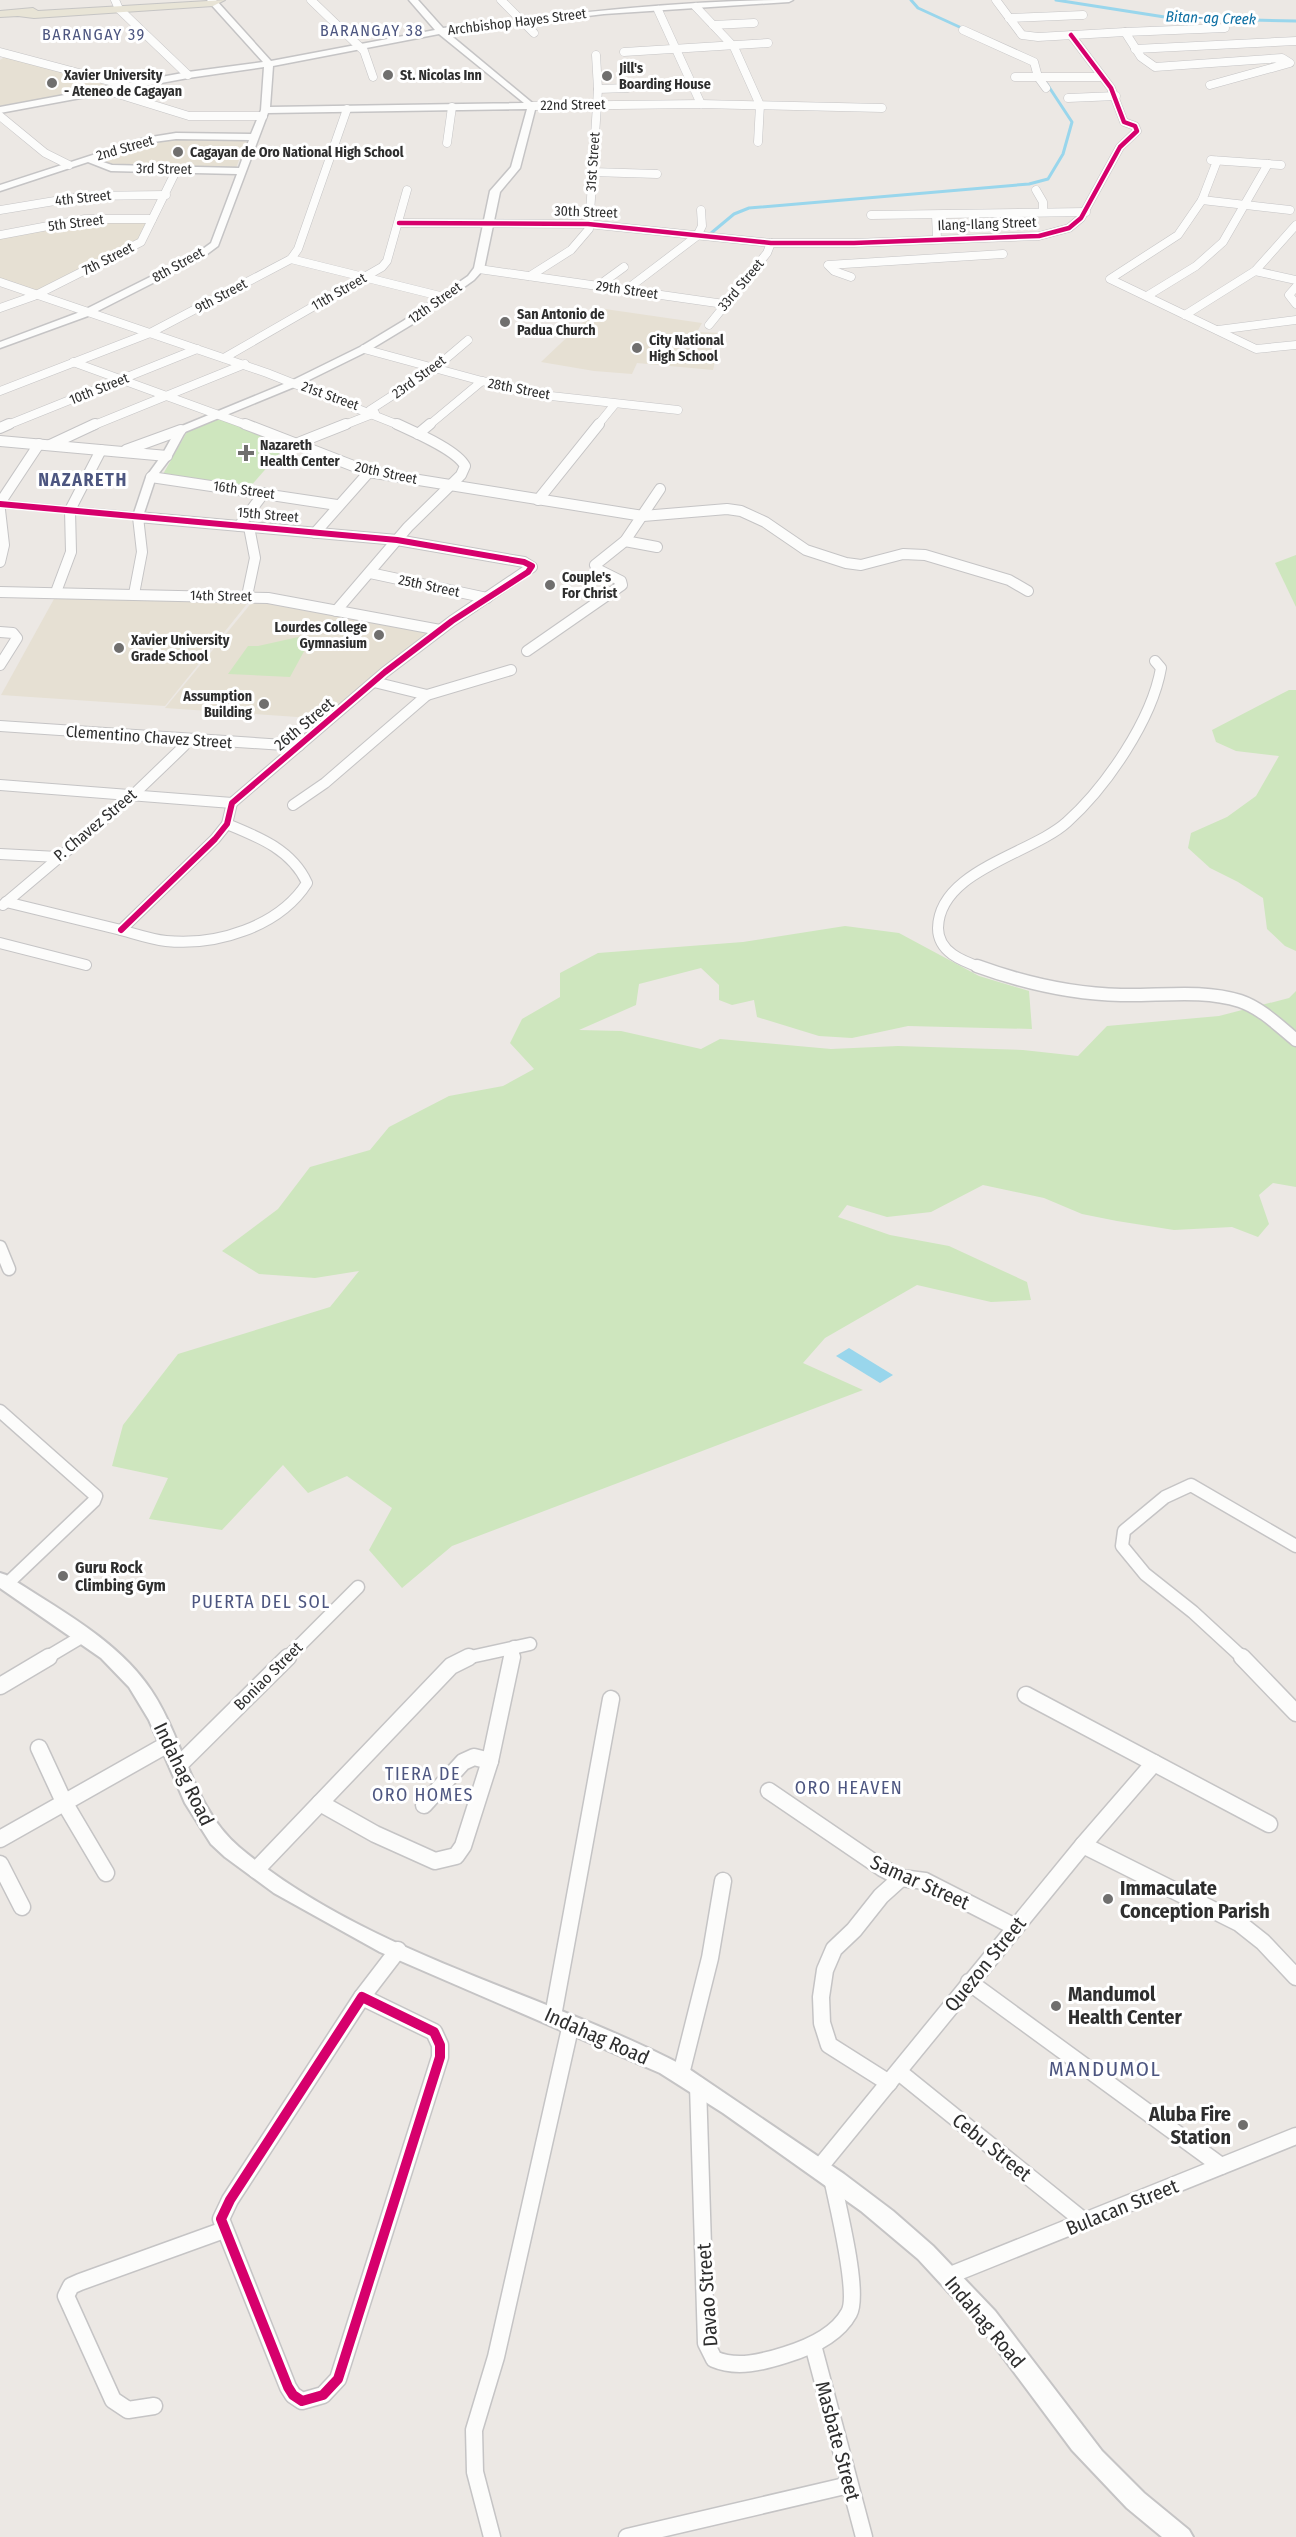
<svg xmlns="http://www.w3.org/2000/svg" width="1296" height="2537" font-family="'Fira Sans Condensed',sans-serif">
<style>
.education{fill:#e6e0d3}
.green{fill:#cee6be}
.water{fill:#99d6ec}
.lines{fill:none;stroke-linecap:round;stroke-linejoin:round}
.stream{stroke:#99d6ec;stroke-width:3}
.minor-far3-casing{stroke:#c5c4c5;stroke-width:9}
.minor-far2-casing{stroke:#c5c4c5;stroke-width:12}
.minor-far1-casing{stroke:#c5c4c5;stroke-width:15}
.minor-casing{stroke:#c5c4c5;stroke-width:19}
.tertiary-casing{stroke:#c5c4c5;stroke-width:3}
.secondary-casing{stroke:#c5c4c5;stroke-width:4}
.primary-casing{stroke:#c6c5c4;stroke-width:2}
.minor-far3{stroke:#fcfcfb;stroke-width:8}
.minor-far2{stroke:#fcfcfb;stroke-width:10}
.minor-far1{stroke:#fcfcfb;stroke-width:12}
.minor{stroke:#fcfcfb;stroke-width:16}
.tertiary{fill:#fcfcfb;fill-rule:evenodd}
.secondary{fill:#fcfcfb;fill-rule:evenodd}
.primary{fill:#e8e4d6;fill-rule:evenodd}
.cycleway-far2-casing{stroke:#fff;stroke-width:7}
.cycleway-far1-casing{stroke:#fff;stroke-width:9}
.cycleway-casing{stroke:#fff;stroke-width:14}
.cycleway-far2{stroke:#d6006c;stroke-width:4.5}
.cycleway-far1{stroke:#d6006c;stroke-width:6}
.cycleway{stroke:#d6006c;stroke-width:10}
.poi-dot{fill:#706f6e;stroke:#fff;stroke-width:2}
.labels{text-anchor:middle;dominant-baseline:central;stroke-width:6;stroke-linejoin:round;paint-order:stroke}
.far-street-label{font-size:14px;fill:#2e2e2e;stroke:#fff}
.far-poi-label{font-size:14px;font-weight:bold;fill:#2e2e2e;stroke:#fff;text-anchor:start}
.far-water-label{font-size:15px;font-style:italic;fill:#0d6fa3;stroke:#fff}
.far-quarter-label{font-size:16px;letter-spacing:1.5px;fill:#4d5680;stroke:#fff}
.street-label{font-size:16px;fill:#2e2e2e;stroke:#fff}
.poi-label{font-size:16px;font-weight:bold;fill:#2e2e2e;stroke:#fff;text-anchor:start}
.far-district-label{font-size:18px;font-weight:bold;letter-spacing:1.5px;fill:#4d5680;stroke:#fff}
.neighbourhood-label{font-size:18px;letter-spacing:1.5px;fill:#4d5680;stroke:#fff}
.near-street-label{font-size:20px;fill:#2e2e2e;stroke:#fff}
.near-poi-label{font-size:20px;font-weight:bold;fill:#2e2e2e;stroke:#fff;text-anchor:start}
.near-neighbourhood-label{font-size:21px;letter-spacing:1.5px;fill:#4d5680;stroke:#fff}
</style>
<rect width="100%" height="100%" fill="#ece8e4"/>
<g class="education">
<polygon points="7,56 101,82 106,87 0,108 0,60"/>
<polygon points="169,139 247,139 236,168 116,166 98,158"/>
<polygon points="91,221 148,221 136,243 33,292 0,279 0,238"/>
<polygon points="598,308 702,323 697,332 722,333 713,370 637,363 632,374 594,371 541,362"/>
<polygon points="54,599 250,600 165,706 1,695"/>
<polygon points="253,601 428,633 326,719 165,708"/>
</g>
<g class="green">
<polygon points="222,417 284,448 249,488 162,476 188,430"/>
<polygon points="1296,555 1296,607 1275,563"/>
<polygon points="303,636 308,644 290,677 228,674 248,646 258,646"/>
<polygon points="1289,690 1296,690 1296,951 1285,946 1267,929 1263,898 1238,882 1210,868 1188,848 1191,833 1227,817 1256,796 1279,756 1236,751 1216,742 1212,730"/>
<polygon points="845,926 899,933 979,976 1029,991 1032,1029 908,1026 852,1038 819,1036 757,1017 754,1000 732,1005 719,1000 719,985 701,968 639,984 636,1005 579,1030 621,1031 701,1049 720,1039 831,1049 898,1046 1023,1050 1078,1056 1107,1026 1219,1016 1289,998 1296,991 1296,1187 1273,1183 1259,1195 1269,1224 1258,1237 1232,1227 1174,1230 1117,1221 1082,1214 1044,1198 983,1185 931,1212 887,1217 847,1205 838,1217 890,1235 949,1246 1027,1282 1031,1300 991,1302 917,1285 825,1338 803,1363 863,1390 452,1546 402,1588 369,1550 392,1508 347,1476 308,1493 283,1465 222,1530 149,1519 168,1478 112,1466 123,1425 178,1354 330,1307 359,1271 315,1278 259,1274 222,1251 278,1209 310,1167 370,1150 389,1127 449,1096 503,1086 534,1069 510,1043 522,1019 560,997 560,973 598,953 743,942"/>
</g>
<polygon class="water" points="849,1348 893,1375 880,1383 836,1356"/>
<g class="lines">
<g class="stream">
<polyline points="911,0 918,8 966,30"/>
<polyline points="1056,0 1171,18 1296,21"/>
<polyline points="710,234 734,214 749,208 1029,184 1048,179 1063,154 1072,122 1047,84"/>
</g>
<g class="minor-far3-casing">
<g id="minor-far3">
<polyline points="115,0 119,9 188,75"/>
<polyline points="311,0 364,51 373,77"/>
<polyline points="501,0 534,33"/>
<polyline points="996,0 1022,35 1038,37 1125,32 1141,57 1155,67 1282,58 1290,63 1210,85"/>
<polyline points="696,7 734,47 760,105 758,142"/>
<polyline points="658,10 701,104"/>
<polyline points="1009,18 1083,15"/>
<polyline points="713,25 754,23"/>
<polyline points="963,30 1034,62 1038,77 1046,88"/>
<polyline points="1125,32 1225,28"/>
<polyline points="1135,49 1296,41"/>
<polyline points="0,52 128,86"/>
<polyline points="624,52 768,43"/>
<polyline points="1015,77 1102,77"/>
<polyline points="598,89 628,88"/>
<polyline points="105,90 189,116 263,116"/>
<polyline points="1068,98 1116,96"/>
<polyline points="532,106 701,104 882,108"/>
<polyline points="0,116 45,153 69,165"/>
<polyline points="447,143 452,107"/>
<polyline points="1211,160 1281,165"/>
<polyline points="1217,161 1202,200 1178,235 1110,279 1256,349 1296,345"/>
<polyline points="592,172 657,174"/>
<polyline points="1036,190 1043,202 1043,212"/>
<polyline points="1202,200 1290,210"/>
<polyline points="0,210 85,196 166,195"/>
<polyline points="871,215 1086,212"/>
<polyline points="936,215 937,239"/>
<polyline points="399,223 588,224 771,243 854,243 1039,236 1069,228 1081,218 1120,147 1137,131 1135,126 1124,122 1111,88 1071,35"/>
<polyline points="0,235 85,219 152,219"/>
<polyline points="291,259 444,297"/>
<polyline points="479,269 724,304"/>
<polyline points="1255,271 1296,280"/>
<polyline points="530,276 571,250 589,229 598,89 596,55"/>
<polyline points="851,277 834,271 828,265 1003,254"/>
<polyline points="0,282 267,373 401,426"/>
<polyline points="598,286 624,267"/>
<polyline points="1296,287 1289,295 1296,304"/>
<polyline points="626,290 697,236 702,226 701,210"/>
<polyline points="1147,296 1196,266 1223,242 1268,164"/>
<polyline points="0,308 34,296 141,242 177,169"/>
<polyline points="1185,315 1255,271 1296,225"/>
<polyline points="709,325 767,253 771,243"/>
<polyline points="1218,330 1296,320"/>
<polyline points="364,349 482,381 551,396 678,410"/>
<polyline points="224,358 382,267 387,261 407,190"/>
<polyline points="73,362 249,426"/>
<polyline points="0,391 150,333 291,259 298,249 347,109"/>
<polyline points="370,410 435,368 468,340"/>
<polyline points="5,426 197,349"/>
<polyline points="92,426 245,364"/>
<polyline points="342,426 375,413"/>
<polyline points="428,426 482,381"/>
<polyline points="597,426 615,404"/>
</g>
</g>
<g class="minor-far2-casing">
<g id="minor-far2">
<polyline points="245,424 369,472 643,516 727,509 741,511 765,522 806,550 846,563 861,565 903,554 925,555 1009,580 1028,591"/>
<polyline points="0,428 9,424"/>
<polyline points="418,434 430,424"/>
<polyline points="0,441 167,456"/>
<polyline points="50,445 95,424"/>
<polyline points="293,445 346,424"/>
<polyline points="126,450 181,430"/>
<polyline points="151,477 337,505"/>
<polyline points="538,500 599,424"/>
<polyline points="0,503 39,444"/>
<polyline points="0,510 4,545 0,562"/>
<polyline points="239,526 264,493"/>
<polyline points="315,533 369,472"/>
<polyline points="625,541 657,547"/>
<polyline points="370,573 487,598"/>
<polyline points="0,592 268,598 440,630"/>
<polyline points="56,592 71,552 70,510 101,450"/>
<polyline points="247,596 255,558 249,527"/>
<path d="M336,611L408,527L461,475L465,466C457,450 414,432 397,424"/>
<polyline points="0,632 13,633 17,638 0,665"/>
<polyline points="527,651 622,585 621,581 597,569 595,565 625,541 660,489"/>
<polyline points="374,682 427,695 511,670"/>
<polyline points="0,726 299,746"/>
<polyline points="0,785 232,803"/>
<polyline points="293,805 325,783 427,695"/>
<polyline points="0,854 58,857"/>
<path d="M6,902C43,911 80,920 117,929C133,933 149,939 166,941C216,946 279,927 307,883C292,850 259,837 227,824"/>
<polyline points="3,905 132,796 184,746 187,739"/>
<polyline points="121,930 215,839 227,824 232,803 385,672 452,621 532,567 524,562 397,540 138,517 142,552 134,594"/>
<polyline points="0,943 86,965"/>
<path d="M982,968C962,961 938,952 938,928C939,870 1032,854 1067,822C1106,787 1152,720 1161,668L1155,661"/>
</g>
</g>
<g class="minor-far1-casing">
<g id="minor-far1">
<path d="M977,966C1024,983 1071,994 1121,995C1160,996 1202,989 1240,1001C1261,1008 1279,1026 1296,1040"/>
<polyline points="0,1247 9,1269"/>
<polyline points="0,1411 96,1496 94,1501 8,1583"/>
<polyline points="46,1658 83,1636"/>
<polyline points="287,1658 358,1587"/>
<polyline points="466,1658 530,1644"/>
<polyline points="512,1658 514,1647"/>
<polyline points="1243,1658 1193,1612 1145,1574 1122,1546 1124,1531 1165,1497 1191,1485 1296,1546"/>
</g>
</g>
<g class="minor-casing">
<g id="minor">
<polyline points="1242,1657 1296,1713"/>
<polyline points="0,1686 49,1657"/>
<polyline points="1026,1695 1269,1824"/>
<polyline points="39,1748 64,1802 106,1873"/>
<polyline points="179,1765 288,1657"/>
<polyline points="769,1791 882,1868 901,1878 925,1881 1015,1927"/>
<polyline points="320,1803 375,1834 435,1861 456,1856 463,1846 490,1761 512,1657"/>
<polyline points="424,1805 463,1762 474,1757 490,1761"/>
<polyline points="0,1839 168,1744"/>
<polyline points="1083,1845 1239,1923 1263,1942 1296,1977"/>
<polyline points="0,1864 22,1907"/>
<polyline points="256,1870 451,1666 469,1657"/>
<polyline points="969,1982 1221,2166"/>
<polygon points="362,1997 434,2032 440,2045 440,2057 338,2379 323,2395 302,2401 293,2395 288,2387 221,2219 230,2200"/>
<polyline points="362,1997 398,1950"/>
<polyline points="553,2016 611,1699"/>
<polyline points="899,2072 1085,2222"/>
<polyline points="681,2074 710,1958 723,1881"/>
<polyline points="889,2083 829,2045 822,2023 821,1997 825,1970 834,1949 854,1930 881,1896 901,1878"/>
<path d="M698,2085L706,2343L714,2359C737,2369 763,2362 785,2355C808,2348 837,2335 849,2313C860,2293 837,2204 832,2178"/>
<polyline points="819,2168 1083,1845 1154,1763"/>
<polyline points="948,2276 1296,2136"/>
<polyline points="813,2345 864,2537"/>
<polyline points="154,2406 128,2410 113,2400 66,2296 71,2286 80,2282 224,2230"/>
<polyline points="492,2537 475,2472 474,2430 496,2357 571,2024"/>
<polyline points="627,2537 849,2485"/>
</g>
</g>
<g class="tertiary-casing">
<path id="tertiary" d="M207,0H216L271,61L435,30L409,0H418L443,28C559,15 676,0 793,0L789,2L604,14L448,33L536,106L520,168L500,192L484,269L474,280L411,325L368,351L299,385L185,432L172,456L156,477L142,519L0,507V501L134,513L146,477L162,455L177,428L291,381L360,347L403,321L468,276L474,268L490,191L511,167L527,109L268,113L218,246L202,258L88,316L0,348V342L80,312L196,254L211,243L237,174L111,171L88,162L0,191V185L145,138L176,133L251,134L261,110L264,67L188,78L0,113V107L188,72L263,62ZM439,34L524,103L270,107L273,66ZM176,139L249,140L239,168L112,165L97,160L146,143Z"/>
</g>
<g class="secondary-casing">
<path id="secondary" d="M0,1573L6,1575C56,1608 117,1639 151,1690C184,1739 192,1807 239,1847C368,1955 539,1990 686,2067L844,2174L893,2211L933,2246L995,2311L1102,2451L1144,2493L1189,2530L1193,2537H1162L1127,2508L1072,2450L979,2325L918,2259L861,2211L723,2113L660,2073L380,1952L274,1893L225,1857L211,1844L185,1803L149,1720L129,1687L101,1658L0,1588Z"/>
</g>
<g class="primary-casing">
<polygon id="primary" points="225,0 213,6 34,18 18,16 0,17 0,11 33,8 38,11"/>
</g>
<use href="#minor-far3" class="minor-far3"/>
<use href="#minor-far2" class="minor-far2"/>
<use href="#minor-far1" class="minor-far1"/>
<use href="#minor" class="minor"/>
<use href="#tertiary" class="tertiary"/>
<use href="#secondary" class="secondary"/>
<use href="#primary" class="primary"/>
<g class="cycleway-far2-casing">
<polyline id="cycleway-far2" points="399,223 588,224 771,243 854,243 1039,236 1069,228 1081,218 1120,147 1137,131 1135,126 1124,122 1111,88 1071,35"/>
</g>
<g class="cycleway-far1-casing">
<polyline id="cycleway-far1" points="0,504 397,540 524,562 532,566 528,572 452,621 385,672 232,803 227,824 215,839 121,930"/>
</g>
<g class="cycleway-casing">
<polygon id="cycleway" points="362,1997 434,2032 440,2045 440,2057 338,2379 323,2395 302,2401 293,2395 288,2387 221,2219 230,2200"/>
</g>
<use href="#cycleway-far2" class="cycleway-far2"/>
<use href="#cycleway-far1" class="cycleway-far1"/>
<use href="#cycleway" class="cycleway"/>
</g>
<g class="poi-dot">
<circle cx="388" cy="75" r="6"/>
<circle cx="607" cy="76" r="6"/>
<circle cx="52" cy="83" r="6"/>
<circle cx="178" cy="152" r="6"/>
<circle cx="505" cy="322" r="6"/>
<circle cx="637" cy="348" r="6"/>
<path d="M243 444h6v6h6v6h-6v6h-6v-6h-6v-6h6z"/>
<circle cx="550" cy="585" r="6"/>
<circle cx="379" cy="635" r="6"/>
<circle cx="119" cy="648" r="6"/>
<circle cx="264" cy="704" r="6"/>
<circle cx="63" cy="1576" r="6"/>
<circle cx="1108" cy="1899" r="6"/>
<circle cx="1056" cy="2006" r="6"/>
<circle cx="1243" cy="2125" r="6"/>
</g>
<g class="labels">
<g class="far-street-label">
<text transform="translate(517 22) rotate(-7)">Archbishop Hayes Street</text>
<text transform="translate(573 105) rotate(-1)">22nd Street</text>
<text transform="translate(125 148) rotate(-16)">2nd Street</text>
<text transform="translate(593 162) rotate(-86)">31st Street</text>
<text transform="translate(164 169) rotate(1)">3rd Street</text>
<text transform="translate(83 198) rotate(-6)">4th Street</text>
<text transform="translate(586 212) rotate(2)">30th Street</text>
<text transform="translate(76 223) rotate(-7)">5th Street</text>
<text transform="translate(987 224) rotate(-2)">Ilang-Ilang Street</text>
<text transform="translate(108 259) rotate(-27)">7th Street</text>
<text transform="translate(178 265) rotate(-29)">8th Street</text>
<text transform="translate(741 285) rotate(-50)">33rd Street</text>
<text transform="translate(627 290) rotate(8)">29th Street</text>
<text transform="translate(339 292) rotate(-30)">11th Street</text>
<text transform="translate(221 296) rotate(-28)">9th Street</text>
<text transform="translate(435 303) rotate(-35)">12th Street</text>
<text transform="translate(419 377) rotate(-36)">23rd Street</text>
<text transform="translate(99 389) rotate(-22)">10th Street</text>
<text transform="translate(519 389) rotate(11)">28th Street</text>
<text transform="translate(330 396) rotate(20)">21st Street</text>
<text transform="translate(386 473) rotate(12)">20th Street</text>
<text transform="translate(244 490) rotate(8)">16th Street</text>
<text transform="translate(268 515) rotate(5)">15th Street</text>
<text transform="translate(429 586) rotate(12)">25th Street</text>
<text transform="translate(221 596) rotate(1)">14th Street</text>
</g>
<g class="far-poi-label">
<text x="619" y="68">Jill's<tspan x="619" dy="16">Boarding House</tspan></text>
<text x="64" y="75">Xavier University<tspan x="64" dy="16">- Ateneo de Cagayan</tspan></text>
<text x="400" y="75">St. Nicolas Inn</text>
<text x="190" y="152">Cagayan de Oro National High School</text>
<text x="517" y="314">San Antonio de<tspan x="517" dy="16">Padua Church</tspan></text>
<text x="649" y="340">City National<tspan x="649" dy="16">High School</tspan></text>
<text x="260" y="445">Nazareth<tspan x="260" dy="16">Health Center</tspan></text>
<text x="562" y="577">Couple's<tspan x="562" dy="16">For Christ</tspan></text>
<text x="367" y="627" text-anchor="end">Lourdes College<tspan x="367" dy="16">Gymnasium</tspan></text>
<text x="131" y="640">Xavier University<tspan x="131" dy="16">Grade School</tspan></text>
<text x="252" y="696" text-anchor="end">Assumption<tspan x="252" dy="16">Building</tspan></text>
</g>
<g class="far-water-label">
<text transform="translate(1211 18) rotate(2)">Bitan-ag Creek</text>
</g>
<g class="far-quarter-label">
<text x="372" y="30">BARANGAY 38</text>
<text x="94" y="34">BARANGAY 39</text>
</g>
<g class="street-label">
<text transform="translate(304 724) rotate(-40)">26th Street</text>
<text transform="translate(149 737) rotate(4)">Clementino Chavez Street</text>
<text transform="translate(95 825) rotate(-40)">P. Chavez Street</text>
<text transform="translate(268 1676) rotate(-45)">Boniao Street</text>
</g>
<g class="poi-label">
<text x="75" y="1567">Guru Rock<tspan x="75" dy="18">Climbing Gym</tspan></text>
</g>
<g class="far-district-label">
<text x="83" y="480">NAZARETH</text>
</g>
<g class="neighbourhood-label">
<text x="261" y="1602">PUERTA DEL SOL</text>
<text x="423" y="1774">TIERA DE<tspan x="423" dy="21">ORO HOMES</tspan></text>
<text x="849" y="1788">ORO HEAVEN</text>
</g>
<g class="near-street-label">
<text transform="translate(184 1774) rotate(64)">Indahag Road</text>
<text transform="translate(920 1882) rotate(24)">Samar Street</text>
<text transform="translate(985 1964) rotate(-51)">Quezon Street</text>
<text transform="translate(597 2036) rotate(24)">Indahag Road</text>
<text transform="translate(992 2147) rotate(39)">Cebu Street</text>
<text transform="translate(1122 2207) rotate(-22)">Bulacan Street</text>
<text transform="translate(707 2295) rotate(-94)">Davao Street</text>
<text transform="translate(985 2322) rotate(50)">Indahag Road</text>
<text transform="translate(838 2441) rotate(75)">Masbate Street</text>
</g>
<g class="near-poi-label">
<text x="1120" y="1888">Immaculate<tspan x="1120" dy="23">Conception Parish</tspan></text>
<text x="1068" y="1994">Mandumol<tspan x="1068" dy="23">Health Center</tspan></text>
<text x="1231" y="2114" text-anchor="end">Aluba Fire<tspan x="1231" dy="23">Station</tspan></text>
</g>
<g class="near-neighbourhood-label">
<text x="1105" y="2069">MANDUMOL</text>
</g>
</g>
</svg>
